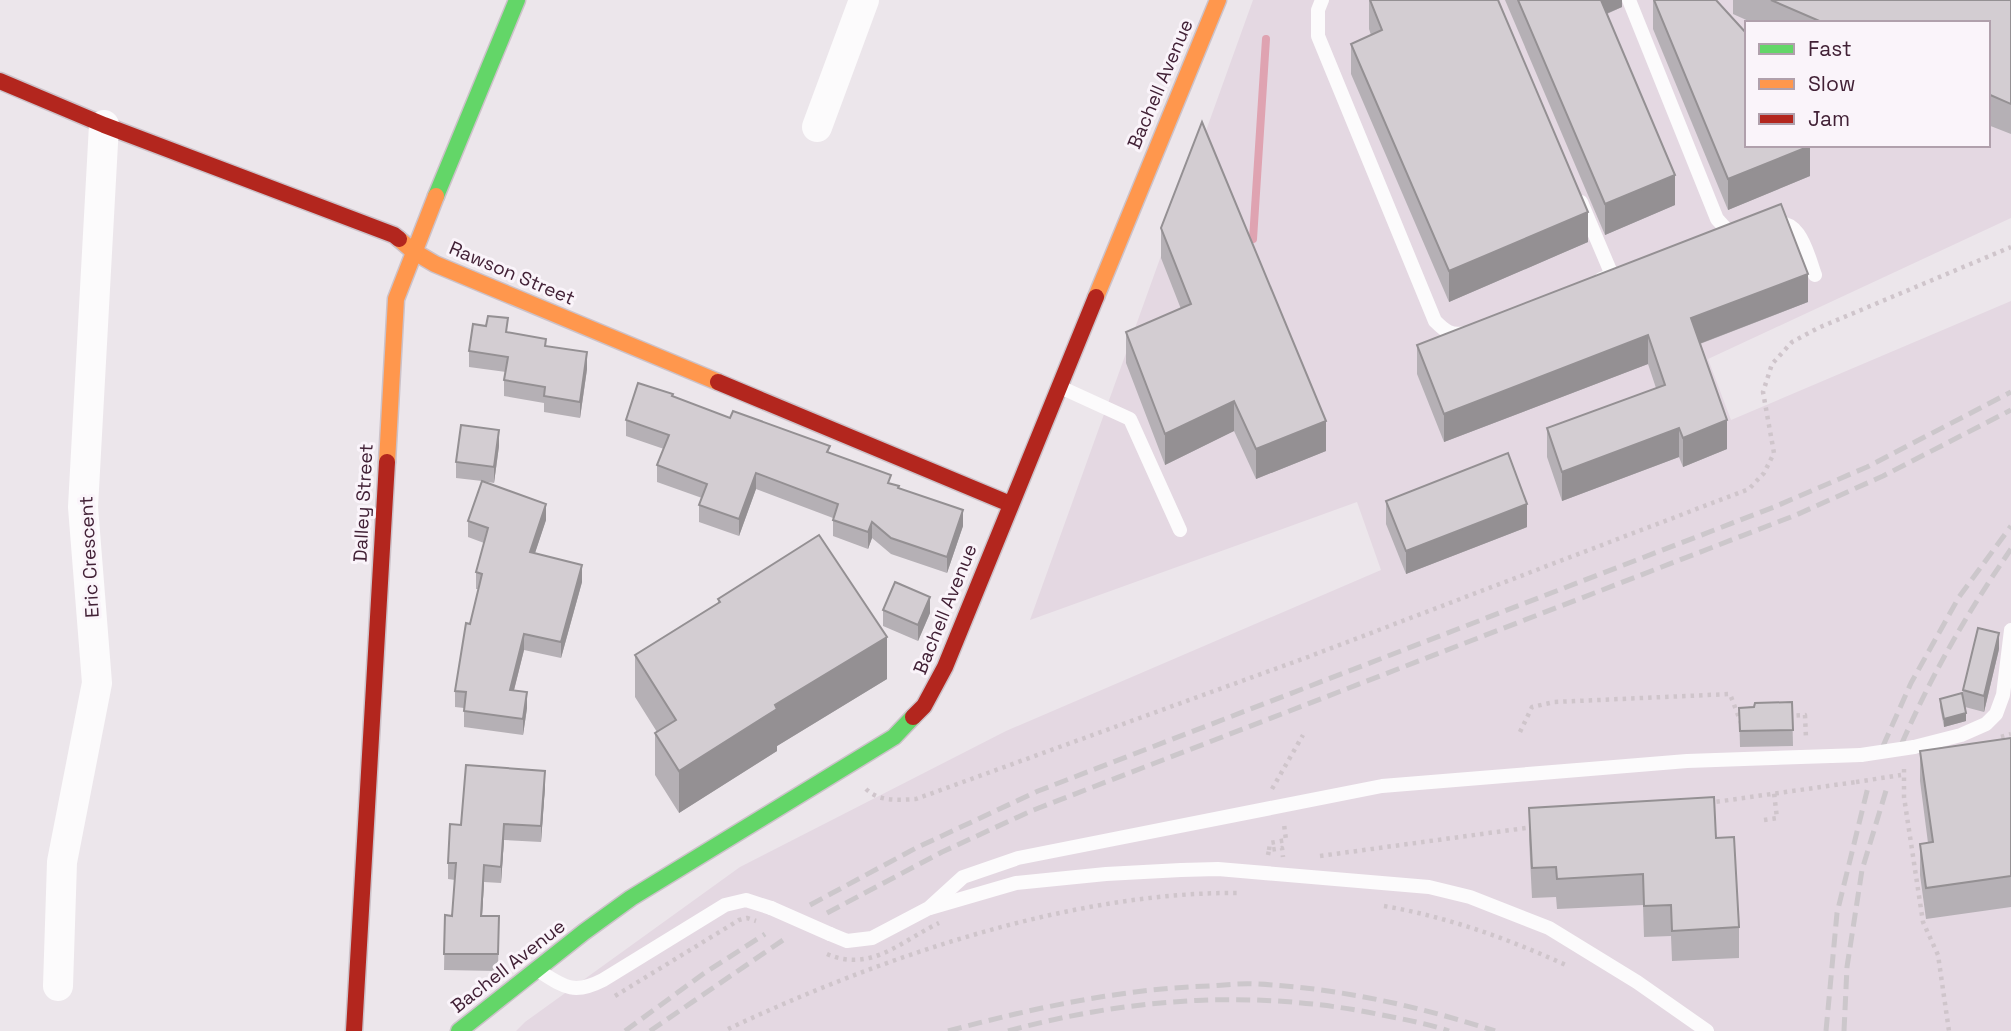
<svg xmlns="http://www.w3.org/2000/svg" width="2011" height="1031" font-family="'Space Grotesk',sans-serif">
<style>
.built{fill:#e4d8e2;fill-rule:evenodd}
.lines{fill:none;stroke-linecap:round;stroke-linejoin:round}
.stream{stroke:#dfa3b1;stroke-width:8}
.fast-casing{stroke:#ccc2c9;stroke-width:19}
.slow-casing{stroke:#ccc2c9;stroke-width:19}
.jam-casing{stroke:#ccc2c9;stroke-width:19}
.path{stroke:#cfc5cb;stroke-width:4.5;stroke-dasharray:3.5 5;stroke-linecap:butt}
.lane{stroke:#fcfbfc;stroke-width:14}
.street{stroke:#fcfbfc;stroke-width:30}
.fast{stroke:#63d668;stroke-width:16}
.slow{stroke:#ff974d;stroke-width:16}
.jam{stroke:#b3261e;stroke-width:16}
.rail{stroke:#ccc7cb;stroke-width:5;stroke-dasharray:14 7;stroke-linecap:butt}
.path-bridge{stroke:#cfc5cb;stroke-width:4.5;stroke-dasharray:3.5 5;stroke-linecap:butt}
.lane-bridge{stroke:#fcfbfc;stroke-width:14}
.wall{fill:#b5b0b5}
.shaded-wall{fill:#949093}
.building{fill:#d3cdd2;stroke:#949093;stroke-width:2}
.labels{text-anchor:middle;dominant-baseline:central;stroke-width:6;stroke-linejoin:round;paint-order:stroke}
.street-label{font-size:19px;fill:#422136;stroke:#faf4fa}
</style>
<rect width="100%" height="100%" fill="#ece6eb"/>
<path class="built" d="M1253,0H2011V218L1708,359L1731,420L2011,301V1031H516L525,1022L740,867L1006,731L1381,570L1357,502L1030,620ZM1747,23H1988V145H1747Z"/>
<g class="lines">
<polyline class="stream" points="1253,239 1266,39"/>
<g class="fast-casing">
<g id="fast">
<polyline points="436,196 517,0"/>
<polyline points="459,1031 584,932 631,898 894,737 913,717"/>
</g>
</g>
<g class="slow-casing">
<g id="slow">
<polyline points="399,239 413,251 435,264 718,382"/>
<polyline points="1096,297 1218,0"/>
<polyline points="387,462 396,299 436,196"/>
</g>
</g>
<g class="jam-casing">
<g id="jam">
<polyline points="0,81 104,125 394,235 399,239"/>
<polyline points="718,382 1010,504"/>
<polyline points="913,717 924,706 945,667 1096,297"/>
<polyline points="354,1031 387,462"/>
</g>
</g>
<g class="path">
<polyline points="1788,716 1805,715 1806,739"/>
<polyline points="1520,732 1532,707 1554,702 1730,694 1741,723"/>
<polyline points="2001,737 2011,734"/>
<polyline points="1904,769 1904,797 1923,922 1938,955 1949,1031"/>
<path d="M866,789C879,802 899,800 916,799L1308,657L1749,489L1764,473L1774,453L1763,392L1772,364L1792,342L1818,328L2011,247"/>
<polyline points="1272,789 1303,735"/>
<polyline points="1708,803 1856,782"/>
<polyline points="1764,820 1777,818 1774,793"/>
<polyline points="1269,850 1270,843 1286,840 1284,824"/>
<polyline points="1268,855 1269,850 1282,848 1283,857"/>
<polyline points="1320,856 1533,827"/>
<path d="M1384,906C1448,917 1509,939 1568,966"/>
<path d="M728,1029C879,958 1072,891 1240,893"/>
</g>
<g class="lane">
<path d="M1322,0L1318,10V36L1435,321C1445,331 1451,336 1465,333"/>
<polyline points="1629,0 1717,219 1728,231 1740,233"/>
<polyline points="1581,202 1612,275 1601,279"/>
<path d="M1770,225C1800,215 1807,253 1815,275"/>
<polyline points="1060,387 1130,419 1180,530"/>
<polyline points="1914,747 1961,735 1986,724 1996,714 2003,695 2011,630"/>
<polyline points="930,908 1016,883 1106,874 1181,870 1218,869 1429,887 1470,897 1549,928 1637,982 1707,1031"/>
<polyline points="830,934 847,941 872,938 929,908 963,877 1018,858 1382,786 1687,761 1861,755"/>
<path d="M539,971C564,987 574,995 603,980L725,905L746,900L771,908"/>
</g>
<g class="street">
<polyline points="817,127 864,0"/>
<polyline points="58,986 62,862 97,683 83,507 104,125"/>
</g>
<use href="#fast" class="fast"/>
<use href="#slow" class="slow"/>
<use href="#jam" class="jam"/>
<g class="rail">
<path d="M1902,743C1933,672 1967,613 2011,549"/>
<polyline points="1883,746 1911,683 1959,597 2011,526"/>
<polyline points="810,905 916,848 1038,791 1774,507 1867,467 2011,392"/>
<polyline points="827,913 942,852 1031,811 1796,515 1883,476 2011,410"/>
<polyline points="625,1031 703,974 765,934"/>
<polyline points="650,1031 786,938"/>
<path d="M948,1031C1034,1008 1120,989 1209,986C1225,985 1241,983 1257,984C1338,988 1418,1006 1495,1031"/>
<path d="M1008,1031C1128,998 1254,989 1377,1014C1402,1019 1426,1023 1449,1031"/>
<polyline points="1826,1031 1837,913 1868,787"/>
<polyline points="1844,1031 1847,967 1862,870 1888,784"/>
</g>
<g class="path-bridge">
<polyline points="1856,782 1901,775"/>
<path d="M827,954C871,973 901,941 939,923"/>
<polyline points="615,996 739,920 747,918 756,921"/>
</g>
<g class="lane-bridge">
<polyline points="1861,755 1914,747"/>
<polyline points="771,908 830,934"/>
</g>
</g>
<g class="wall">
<polygon points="1369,0 1588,242 1449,302 1351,74 1351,44 1371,35 1369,29"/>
<polygon points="1505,0 1622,0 1622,7 1607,14 1675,205 1605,235"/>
<polygon points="1653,0 1716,0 1810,176 1728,210 1653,29"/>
<polygon points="1733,0 2011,0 2011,134 1988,125 1988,23 1753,23 1733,14"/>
<polygon points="1161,228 1326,451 1256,479 1234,431 1165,465 1126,363 1126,332 1181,309 1161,258"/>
<polygon points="1808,302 1700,344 1727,449 1683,467 1679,457 1562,501 1547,457 1547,428 1656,388 1648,364 1444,442 1417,374 1417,345"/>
<polygon points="508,333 546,346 587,369 580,418 544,412 544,403 504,396 504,380 506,372 469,367 469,351"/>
<polygon points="673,396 730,418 830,453 891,484 963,526 947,573 891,554 872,538 868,549 833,536 833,518 756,489 739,536 699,522 699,505 702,498 657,482 657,465 664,449 626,436 626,420"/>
<polygon points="499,446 494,483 482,481 546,520 535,553 582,582 561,658 524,650 514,690 527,708 523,735 464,727 464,708 455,707 455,691 479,589 476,589 476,572 484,543 468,537 468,521 482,481 456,478 456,462"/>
<polygon points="1386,501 1527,527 1406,574 1386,524"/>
<polygon points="718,599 887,679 777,746 777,751 679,813 655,775 655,733 657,732 635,697 635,655 718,604"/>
<polygon points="883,610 930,613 918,641 883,626"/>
<polygon points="1999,649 1984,712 1965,707 1966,721 1944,727 1940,707 1940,699 1963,700 1963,690"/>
<polygon points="1792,702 1793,746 1740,747 1739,708"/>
<polygon points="2011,738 2011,907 1926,919 1920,875 1920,844 1928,843 1920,781 1920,751"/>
<polygon points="545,787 541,842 504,840 501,883 484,882 482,916 499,916 498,971 444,970 445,915 452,916 455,880 448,879 448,863 461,825"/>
<polygon points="1529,808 1716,838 1739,927 1739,958 1672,961 1671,936 1644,937 1643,905 1557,909 1556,897 1532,898 1529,839"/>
</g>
<g class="shaded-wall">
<polygon points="1596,0 1622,0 1622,7 1596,18"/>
<polygon points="1810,146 1810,176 1728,210 1728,179"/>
<polygon points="1675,175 1675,205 1605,235 1605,204"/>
<polygon points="1588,212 1588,242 1449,302 1449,271"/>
<polygon points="1808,274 1808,302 1691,347 1691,318"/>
<polygon points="1648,335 1648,364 1444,442 1444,414"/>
<polygon points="587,352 587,369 580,418 580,402"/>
<polygon points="1234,401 1234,431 1165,465 1165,434"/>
<polygon points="1727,420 1727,449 1683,467 1683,438"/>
<polygon points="1326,421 1326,451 1256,479 1256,449"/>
<polygon points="1679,428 1679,457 1562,501 1562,472"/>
<polygon points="499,430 499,446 494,483 494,467"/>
<polygon points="756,473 756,489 739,536 739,519"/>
<polygon points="546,504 546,520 530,568 530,552"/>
<polygon points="1527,504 1527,527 1406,574 1406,551"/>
<polygon points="963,510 963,526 947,573 947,557"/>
<polygon points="872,522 872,538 868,549 868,532"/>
<polygon points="582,565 582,582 561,658 561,642"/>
<polygon points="930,597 930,613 918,641 918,625"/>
<polygon points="1999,633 1999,649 1984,712 1984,696"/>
<polygon points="524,634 524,650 510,706 510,690"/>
<polygon points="887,637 887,679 777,746 777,751 679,813 679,771 775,705"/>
<polygon points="527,692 527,708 523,735 523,719"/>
<polygon points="1966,713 1966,721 1944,727 1944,719"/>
<polygon points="545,771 545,787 541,842 541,826"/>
<polygon points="504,824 504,840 501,883 501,867"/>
<polygon points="484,865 484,882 481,932 481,916"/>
</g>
<g class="building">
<polygon points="1370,0 1498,0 1588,212 1449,271 1351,44 1382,30"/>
<polygon points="1518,0 1601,0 1675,175 1605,204"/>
<polygon points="1654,0 1716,0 1747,34 1747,145 1810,146 1728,179"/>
<polygon points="1771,0 2011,0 2011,104 1988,94 1988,23 1824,23"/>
<polygon points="1202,122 1326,421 1256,449 1234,401 1165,434 1126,332 1191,304 1161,228"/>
<polygon points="1781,204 1808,274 1691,318 1727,420 1683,438 1679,428 1562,472 1547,428 1665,385 1648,335 1444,414 1417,345"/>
<polygon points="488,316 508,318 506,332 546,339 545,346 587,352 580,402 544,396 545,387 504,380 508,357 469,351 473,324 486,326"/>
<polygon points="638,383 673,394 672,396 730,418 733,411 830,446 827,452 891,475 888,483 899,486 898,488 963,510 947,557 891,538 872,522 868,532 833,520 838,504 756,473 739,519 699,505 707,484 657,465 669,435 626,420"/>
<polygon points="461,425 499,430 494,467 456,462"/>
<polygon points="1508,453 1527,504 1406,551 1386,501"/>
<polygon points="482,481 546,504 530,552 582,565 561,642 524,634 510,690 527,692 523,719 464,711 466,692 455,691 466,623 470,624 482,574 476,572 488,528 468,521"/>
<polygon points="819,535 887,637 775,705 777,709 679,771 655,733 676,720 635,655 720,602 718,599"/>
<polygon points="895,582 930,597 918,625 883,610"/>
<polygon points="1978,628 1999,633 1984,696 1963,690"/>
<polygon points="1962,693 1966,713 1944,719 1940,699"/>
<polygon points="1792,702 1793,730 1740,731 1739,708 1754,707 1755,703"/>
<polygon points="2011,738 2011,876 1926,888 1920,844 1933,842 1920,751"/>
<polygon points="466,765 545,771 541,826 504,824 501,867 484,865 481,916 499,916 498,954 444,954 445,915 452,916 456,863 448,863 450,824 461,825"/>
<polygon points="1714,797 1716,838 1734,837 1739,927 1672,931 1671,905 1644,906 1643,874 1557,879 1556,867 1532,868 1529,808"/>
</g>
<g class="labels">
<g class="street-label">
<text transform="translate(1160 84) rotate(-67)">Bachell Avenue</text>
<text transform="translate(512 273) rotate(23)">Rawson Street</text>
<text transform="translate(363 503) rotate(-87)">Dalley Street</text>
<text transform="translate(89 557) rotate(-93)">Eric Crescent</text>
<text transform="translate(945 609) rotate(-68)">Bachell Avenue</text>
<text transform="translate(508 966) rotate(-38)">Bachell Avenue</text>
</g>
</g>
<rect x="1745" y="21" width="245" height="126" fill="#faf4fa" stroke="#b0a0ac" stroke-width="2"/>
<rect x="1759" y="44" width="35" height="10" fill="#63d668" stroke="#b0a0ac" stroke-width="2"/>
<text x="1808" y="56" font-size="21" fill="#422136">Fast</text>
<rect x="1759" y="79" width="35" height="10" fill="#ff974d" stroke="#b0a0ac" stroke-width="2"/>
<text x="1808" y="91" font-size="21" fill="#422136">Slow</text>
<rect x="1759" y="114" width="35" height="10" fill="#b3261e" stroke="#b0a0ac" stroke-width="2"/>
<text x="1808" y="126" font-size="21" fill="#422136">Jam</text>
</svg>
